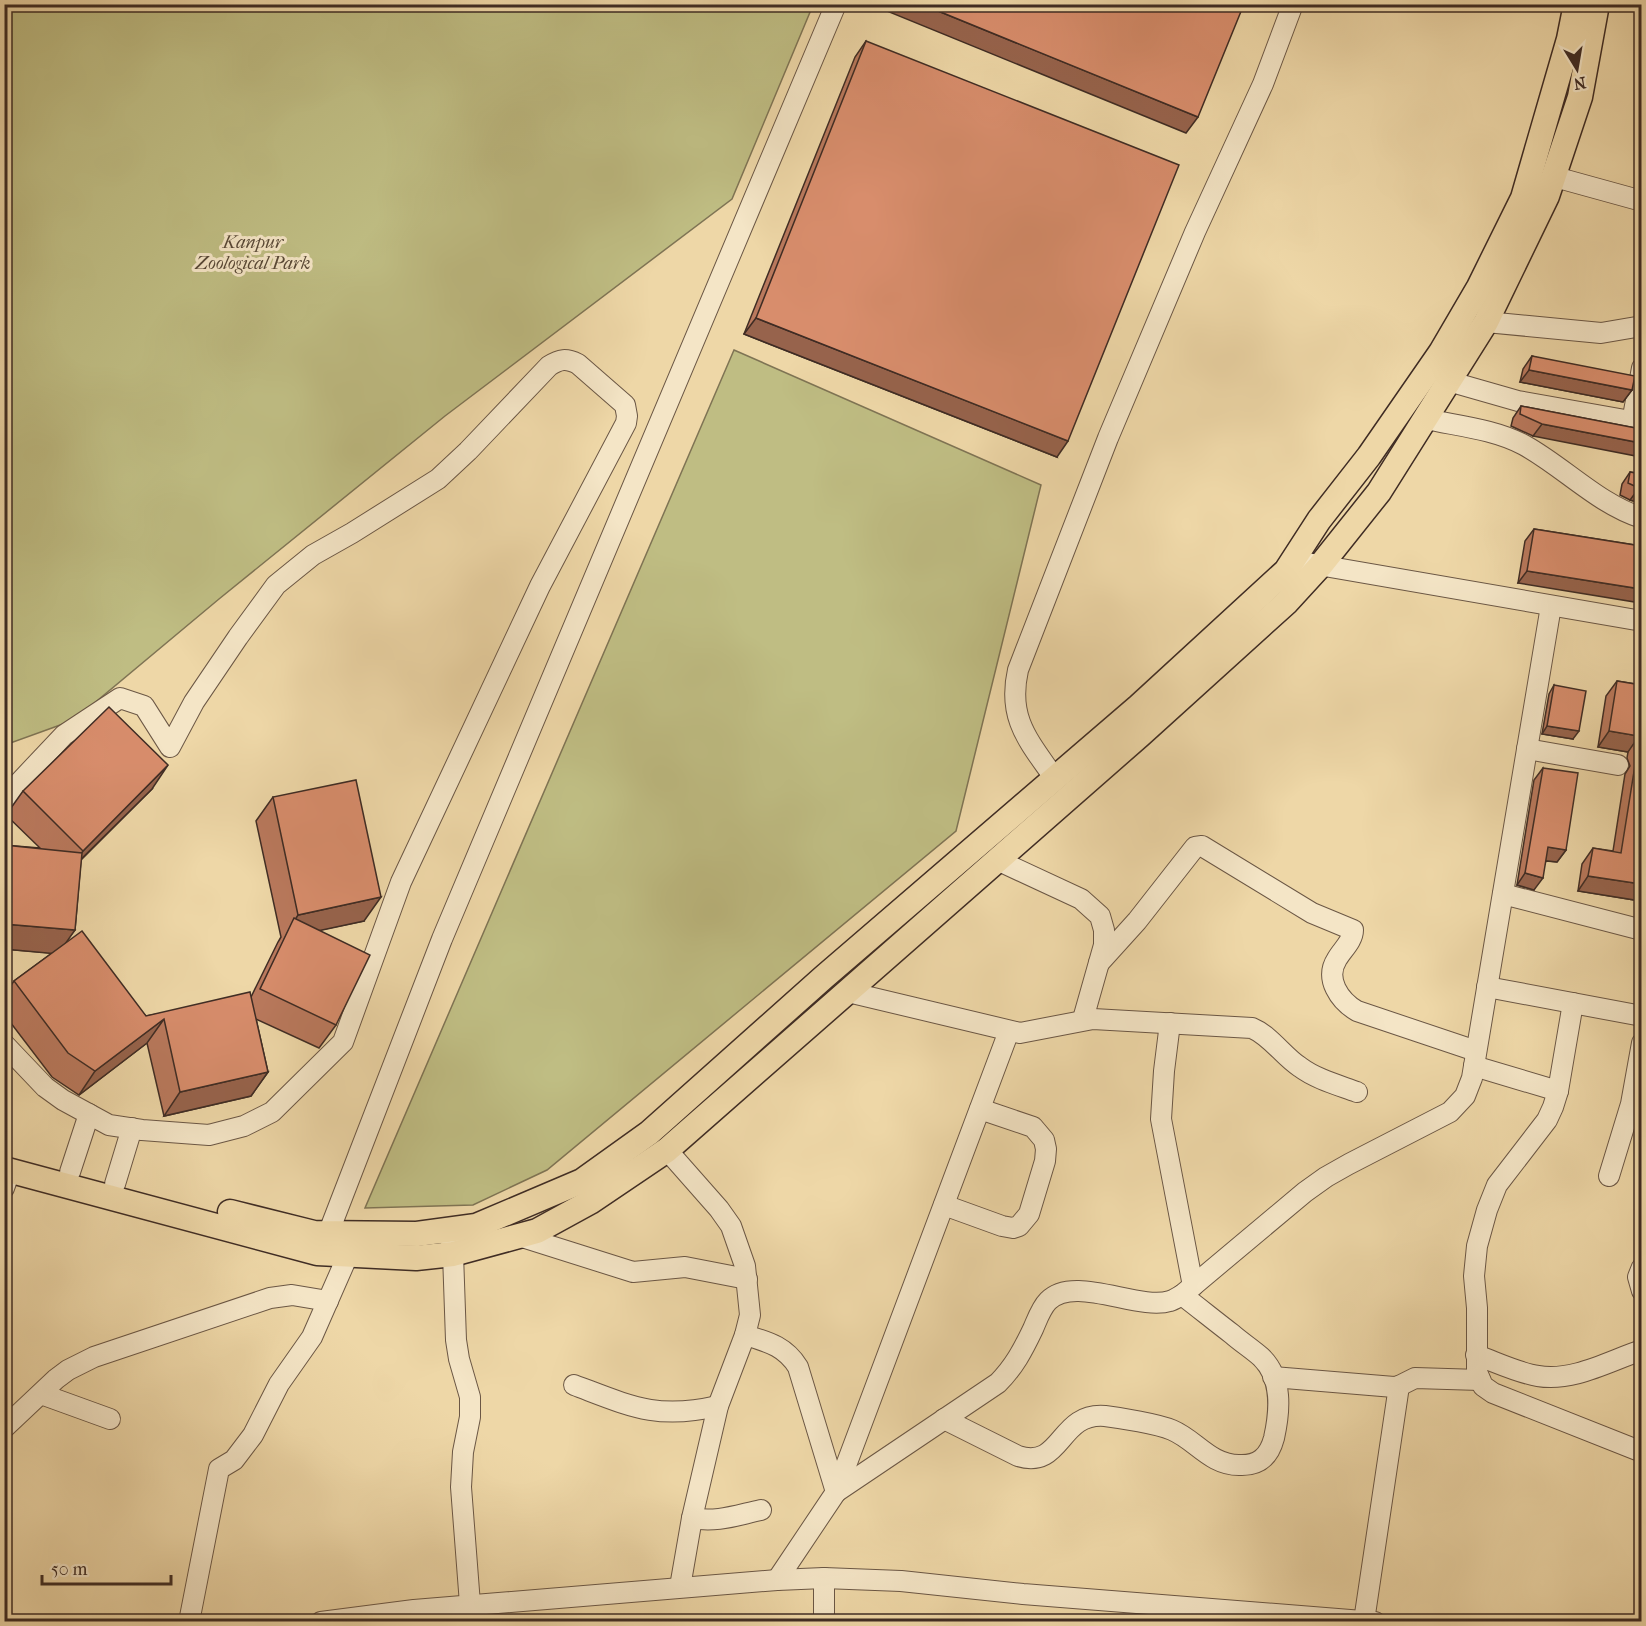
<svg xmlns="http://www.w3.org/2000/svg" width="1646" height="1626" font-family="'IM FELL French Canon',serif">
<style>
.green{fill:#bfbd83;stroke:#7f7454;stroke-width:1.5}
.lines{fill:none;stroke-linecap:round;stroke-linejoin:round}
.minor-casing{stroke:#6b5745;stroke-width:22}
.major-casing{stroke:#3f2c24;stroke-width:27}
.minor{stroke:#f4e5c6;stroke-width:20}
.major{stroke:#eed7a7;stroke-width:24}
.wall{fill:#ba795d;stroke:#3f2c24;stroke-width:1.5}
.shaded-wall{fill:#97634c;stroke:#3f2c24;stroke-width:1.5}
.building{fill:#d88d6c;stroke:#3f2c24;stroke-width:1.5}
.labels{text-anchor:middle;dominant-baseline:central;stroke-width:6;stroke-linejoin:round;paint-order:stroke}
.park-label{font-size:18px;font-style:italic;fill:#594937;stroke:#f4e5c6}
</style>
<rect width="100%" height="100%" fill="#eed7a7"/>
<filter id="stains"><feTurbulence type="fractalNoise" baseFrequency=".00333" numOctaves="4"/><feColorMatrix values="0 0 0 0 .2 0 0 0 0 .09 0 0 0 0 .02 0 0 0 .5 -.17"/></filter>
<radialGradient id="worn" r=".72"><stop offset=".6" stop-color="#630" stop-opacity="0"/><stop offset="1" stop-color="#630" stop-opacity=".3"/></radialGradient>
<g class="green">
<polygon points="5,5 813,5 732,199 445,416 219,599 74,720 5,745"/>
<polygon points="734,350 1041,485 956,831 547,1170 473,1205 365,1208"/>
</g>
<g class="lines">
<g class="minor-casing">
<g id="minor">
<polyline points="1555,177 1642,201"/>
<polyline points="1486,322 1601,333 1642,326"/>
<polyline points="1448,381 1518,401 1642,423"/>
<path d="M1426,419C1458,426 1494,429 1524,445C1564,467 1598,504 1642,518"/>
<polyline points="1632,422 1642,368"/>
<polyline points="1307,563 1642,621"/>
<polyline points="1527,749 1618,765"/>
<path d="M1055,779C1029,741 1007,719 1018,670L1108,438L1195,232L1263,84L1293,4"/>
<path d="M4,803L15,787L64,735L120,698L144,706L170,747L194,702L238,637L276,585L313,555L352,533L438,479L468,451L549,366C560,359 566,358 578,364L625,405L627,416L626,423L540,586L401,882L343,1042L272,1112L244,1126L209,1135L142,1130L109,1125L63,1100L45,1087L4,1044"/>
<polyline points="997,860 1081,899 1100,916 1104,930 1104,945 1083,1019"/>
<polyline points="1503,894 1642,930"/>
<path d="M1099,963L1137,921L1195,847L1202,846L1312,913L1353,930C1353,941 1342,950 1337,959C1324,979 1340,1001 1357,1011L1476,1051"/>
<polyline points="1487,987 1642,1016"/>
<path d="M848,992L1020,1033L1093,1019L1252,1028C1271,1036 1283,1056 1300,1067C1316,1079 1338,1085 1357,1092"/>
<polyline points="1573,1003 1558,1091 1553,1107 1547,1120 1497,1185 1487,1210 1477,1246 1474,1276 1477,1308 1477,1372 1483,1386 1493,1393 1642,1452"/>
<polyline points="1170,1023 1164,1071 1161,1119 1193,1286"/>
<polyline points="1474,1066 1558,1091"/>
<polyline points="667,1150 719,1209 731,1226 745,1266 750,1315 745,1335 718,1406 692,1518 680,1587"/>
<polyline points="70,1172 89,1114"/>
<polyline points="1609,1176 1631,1104 1642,1043"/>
<polyline points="115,1184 132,1128"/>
<polyline points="4,1188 10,1171"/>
<polyline points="944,1205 1002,1226 1013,1228 1019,1226 1029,1214 1045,1161 1046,1149 1044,1140 1033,1127 980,1109"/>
<polyline points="328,1234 442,939 836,4"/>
<polyline points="519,1236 633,1272 685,1267 747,1279"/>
<polyline points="451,1241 453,1254 456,1340 459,1359 470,1397 470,1417 463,1452 461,1487 470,1604"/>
<polyline points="1642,1267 1638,1277 1642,1291"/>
<path d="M745,1335C768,1342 785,1346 798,1367L836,1492"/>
<path d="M1476,1355C1496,1362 1518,1373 1538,1376C1573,1382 1609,1361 1642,1350"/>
<polyline points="1273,1377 1394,1387 1399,1386 1415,1378 1480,1380"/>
<path d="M574,1385C630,1406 656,1420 718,1406"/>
<polyline points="41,1394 110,1419"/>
<path d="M944,1419L1018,1456C1063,1470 1058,1412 1105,1416C1121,1418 1158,1424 1172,1430C1196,1440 1210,1465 1239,1465C1258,1466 1269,1457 1274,1438C1280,1411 1283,1378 1261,1357C1252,1349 1241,1342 1232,1334C1215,1321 1199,1308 1182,1295"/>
<polyline points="4,1428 56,1379 68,1370 94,1357 270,1298 292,1295 328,1301"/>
<path d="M836,1492L998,1383C1014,1367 1023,1350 1033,1329C1037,1320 1041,1308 1048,1301C1074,1274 1138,1311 1170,1301C1174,1300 1178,1297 1182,1295L1305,1192L1326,1177L1349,1164L1450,1112L1465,1096L1472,1078L1551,606"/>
<path d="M692,1518C716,1523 737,1515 761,1510"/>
<polyline points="824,1578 824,1622"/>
<polyline points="777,1580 836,1492 1009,1031"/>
<polyline points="1364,1621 1399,1386"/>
<polyline points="189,1622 219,1469 234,1460 253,1435 279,1384 312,1337 348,1255"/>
<polyline points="321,1622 414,1610 777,1580 824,1578 901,1581 1023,1594 1375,1622"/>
</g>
</g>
<g class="major-casing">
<g id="major">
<polyline points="4,1169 317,1253 416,1258 453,1254 537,1231 590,1202 667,1150 1140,735 1287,602 1320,566 1379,492 1486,322 1547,196 1580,97 1597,4"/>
<polyline points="230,1212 314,1233 417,1234 476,1226 582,1181 649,1133 824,977 1139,706 1286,571 1319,520 1369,456 1441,352 1479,287 1523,198 1569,39 1576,4"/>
</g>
</g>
<use href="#minor" class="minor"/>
<use href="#major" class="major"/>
</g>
<g class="wall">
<polygon points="866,41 1057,457 744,334 855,57"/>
<polygon points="1532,356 1632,390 1623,402 1520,382 1523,369"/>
<polygon points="1521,406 1641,429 1533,436 1511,426 1513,418"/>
<polygon points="1630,472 1641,474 1641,503 1630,500 1620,495 1622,484"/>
<polygon points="1534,529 1641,546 1518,583 1525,541"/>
<polygon points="1617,681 1641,685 1641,901 1578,891 1582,864 1593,848 1613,851 1625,774 1630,766 1627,758 1628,752 1598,747 1606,696"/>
<polygon points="1554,685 1573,739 1542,734 1549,694"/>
<polygon points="1543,768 1566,850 1557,862 1546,861 1534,890 1517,885 1534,780"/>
<polygon points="152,789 81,860 75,930 65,943 146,1016 251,997 278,942 281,937 256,821 273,797 364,921 320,930 336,1025 319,1048 256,1019 268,1072 251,1096 164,1116 147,1043 79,1095 52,1077 4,1014 4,995 14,981 52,953 4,949 4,845 40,848 6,815 23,791"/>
</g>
<g class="shaded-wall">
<polygon points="879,4 921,4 1198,117 1186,133 877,7"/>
<polygon points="756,318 1068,441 1057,457 744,334"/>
<polygon points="1529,370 1632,390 1623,402 1520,382"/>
<polygon points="1542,424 1641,443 1641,457 1533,436"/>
<polygon points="1639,488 1641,489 1641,503 1630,500"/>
<polygon points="1527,571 1641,589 1641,603 1518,583"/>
<polygon points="1547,726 1579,731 1573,739 1542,734"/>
<polygon points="1609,731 1639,736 1628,752 1598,747"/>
<polygon points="168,765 152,789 66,874 83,851"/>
<polygon points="1548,847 1566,850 1557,862 1539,860"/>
<polygon points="1525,873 1543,878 1534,890 1517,885"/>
<polygon points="1588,876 1641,884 1641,901 1578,891"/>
<polygon points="381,897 364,921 285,938 291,926 298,915"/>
<polygon points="4,924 75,930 58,954 4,949"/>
<polygon points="164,1019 147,1043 79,1095 95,1071"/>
<polygon points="268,1072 251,1096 164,1116 180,1092"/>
</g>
<g class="building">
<polygon points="921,4 1244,4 1198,117"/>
<polygon points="866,41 1179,165 1068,441 756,318"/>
<polygon points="1532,356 1635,376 1632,390 1529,370"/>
<polygon points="1521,406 1641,429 1641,443 1542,424 1520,414"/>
<polygon points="1630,472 1641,474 1641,489 1628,483"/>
<polygon points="1534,529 1641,546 1641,589 1527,571"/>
<polygon points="1617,681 1641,685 1641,884 1588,876 1593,848 1621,853 1636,759 1641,751 1638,743 1639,736 1609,731"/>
<polygon points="1554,685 1586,691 1579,731 1547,726"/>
<polygon points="109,707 168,765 83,851 23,791"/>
<polygon points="1543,768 1578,773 1566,850 1548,847 1543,878 1525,873"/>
<polygon points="356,780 381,897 298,915 273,797"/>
<polygon points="4,845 82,853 75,930 4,924"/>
<polygon points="294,918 370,955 336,1025 260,989"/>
<polygon points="82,931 146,1016 250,992 268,1072 180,1092 164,1019 95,1071 68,1053 14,981"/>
</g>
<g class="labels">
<g class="park-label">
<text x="253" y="242">Kanpur<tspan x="253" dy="21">Zoological Park</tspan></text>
</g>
</g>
<rect width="1646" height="1626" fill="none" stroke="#eed7a7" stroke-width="24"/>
<rect x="6" y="6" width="1634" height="1614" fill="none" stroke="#3f2c24" stroke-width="3"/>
<rect x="12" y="12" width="1622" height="1602" fill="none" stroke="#3f2c24" stroke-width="1.5"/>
<g transform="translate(1577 69) rotate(169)" stroke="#f4e5c6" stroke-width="4.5" paint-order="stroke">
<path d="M0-4.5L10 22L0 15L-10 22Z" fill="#3f2c24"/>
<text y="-9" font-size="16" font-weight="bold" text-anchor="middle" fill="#3f2c24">N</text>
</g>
<path d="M42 1575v9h129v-9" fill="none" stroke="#3f2c24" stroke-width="3"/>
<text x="51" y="1575" font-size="18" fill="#3f2c24" stroke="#f4e5c6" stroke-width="4.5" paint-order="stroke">50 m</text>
<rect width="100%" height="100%" filter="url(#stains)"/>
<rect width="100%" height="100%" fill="url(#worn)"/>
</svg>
